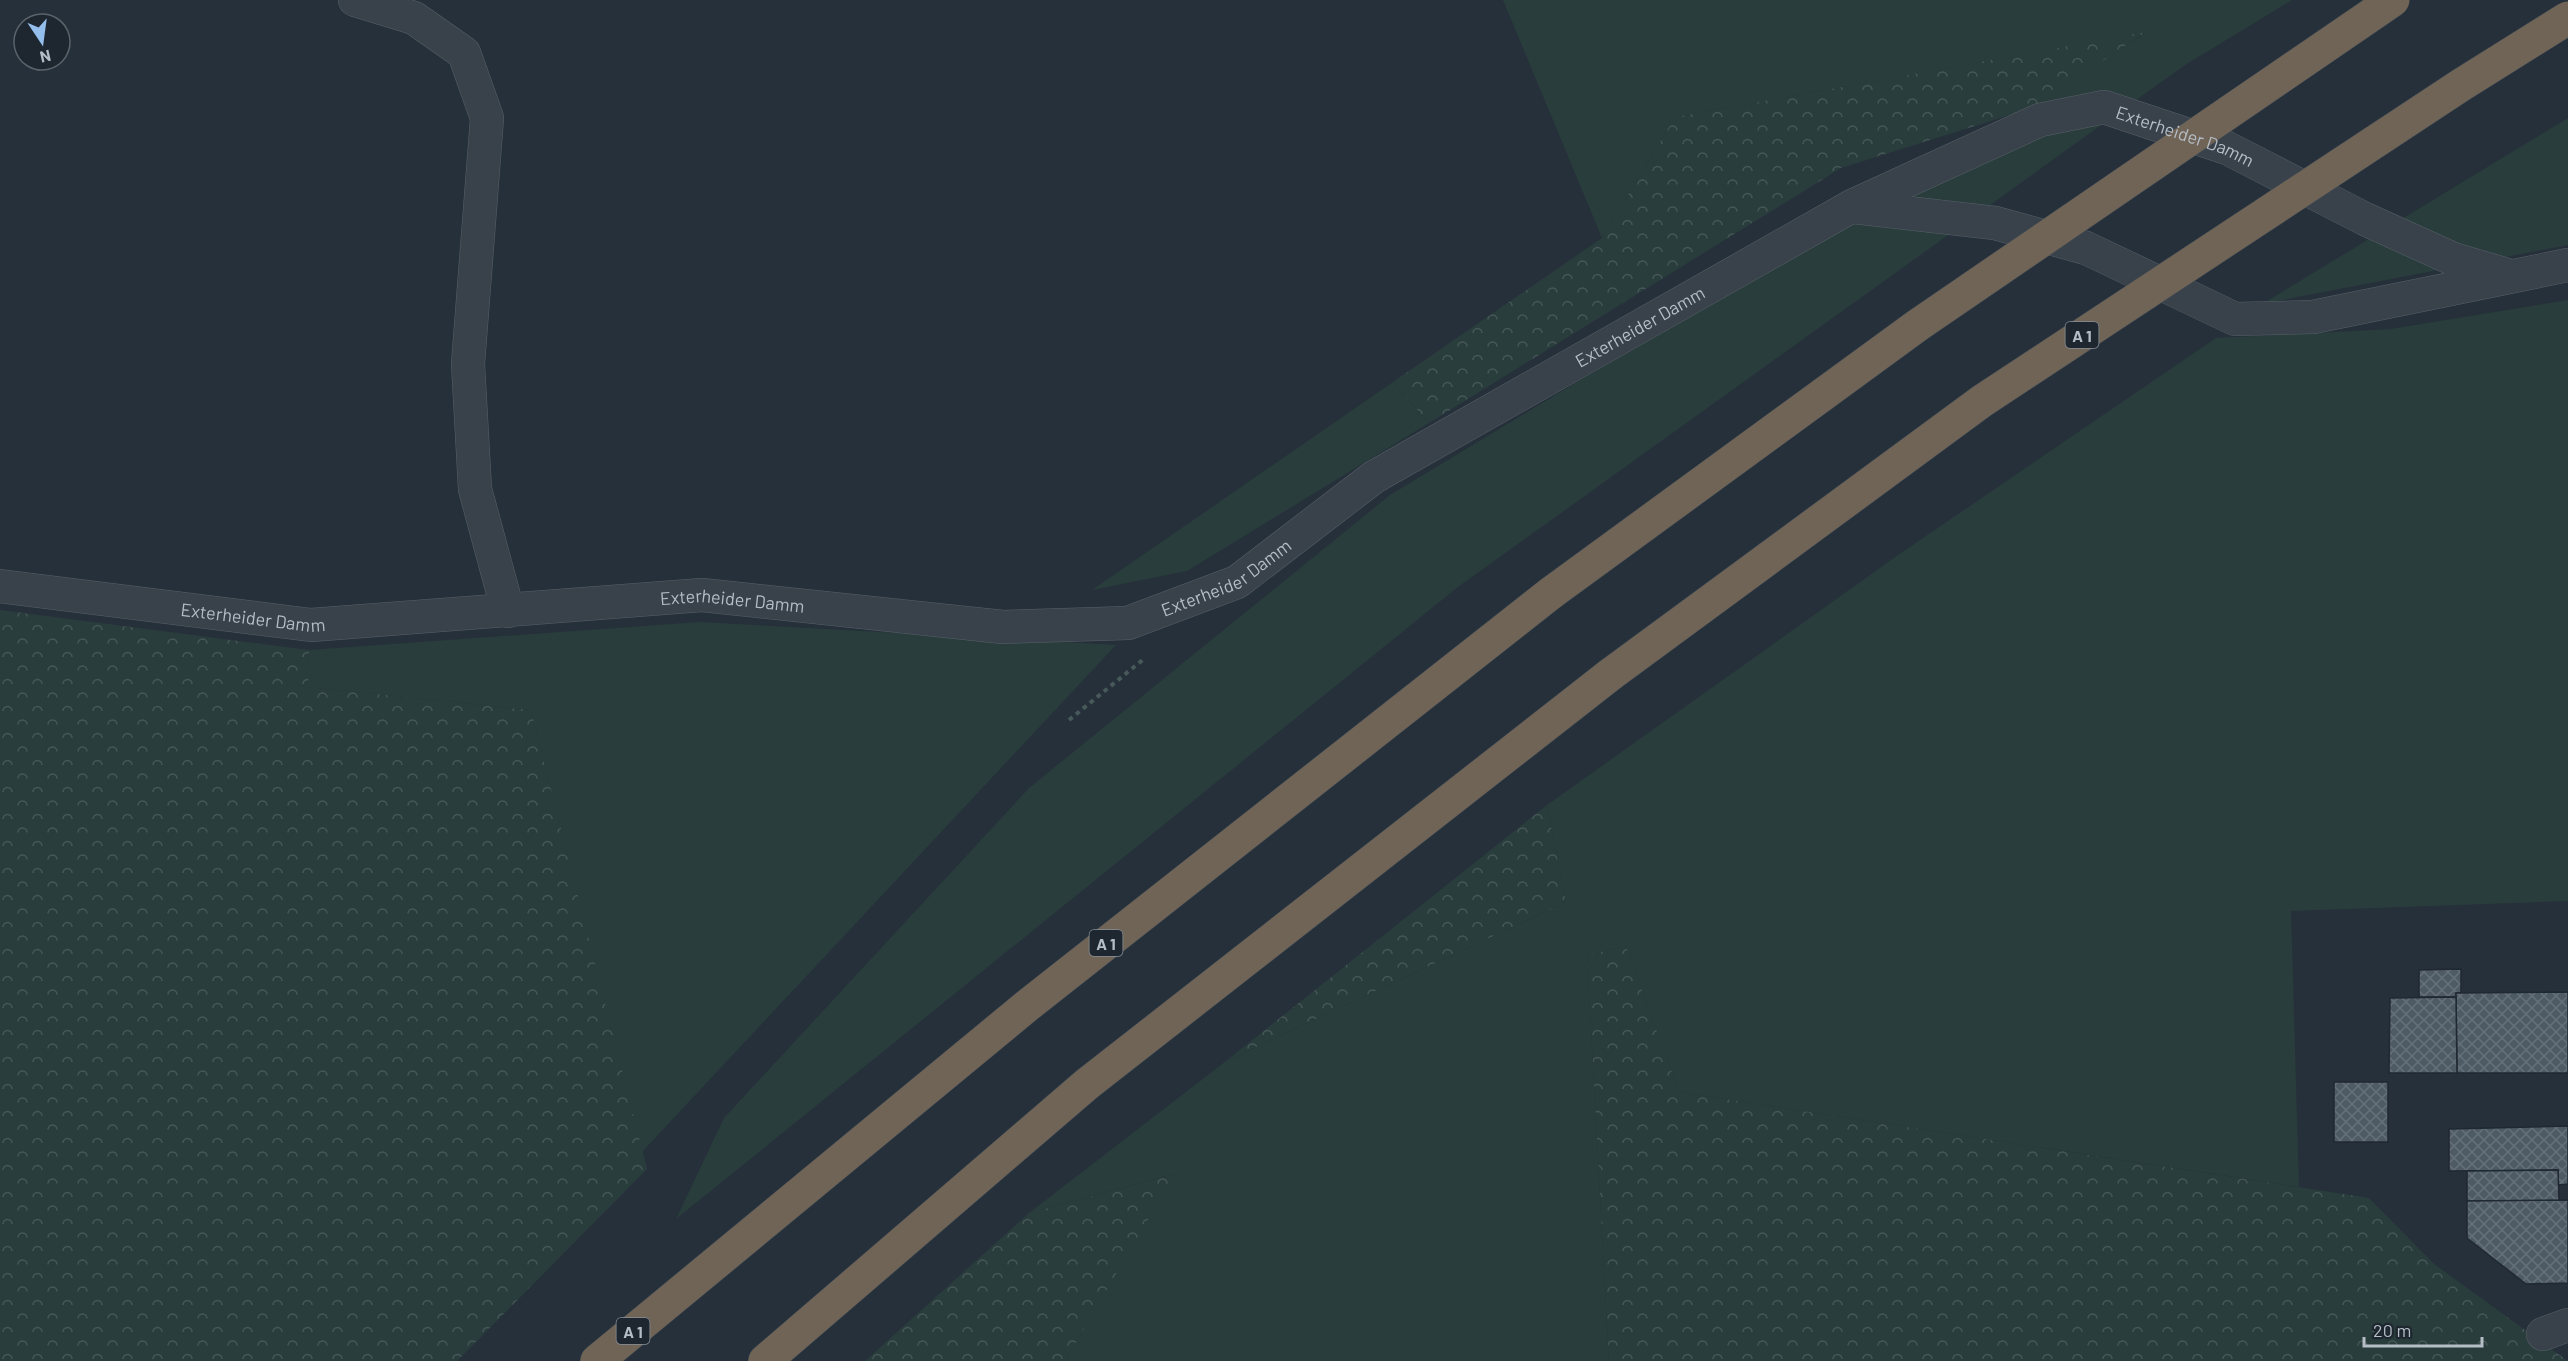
<svg xmlns="http://www.w3.org/2000/svg" width="2568" height="1361" font-family="Barlow,sans-serif">
<style>
.green{fill:#293d3c}
.forest{fill:url(#forest-crowns)}
.building{fill:url(#building-cross-hatch);stroke:#202931;stroke-width:1.5}
.lines{fill:none;stroke-linecap:round;stroke-linejoin:round}
.minor-casing{stroke:#576068;stroke-width:34}
.highway-casing{stroke:#444d55;stroke-width:34}
.path{stroke:#48595a;stroke-width:4;stroke-dasharray:4.5 4.5;stroke-linecap:butt}
.minor{stroke:#39424a;stroke-width:33}
.highway{stroke:#706457;stroke-width:33}
.highway-bridge-casing{stroke:#444d55;stroke-width:34;stroke-linecap:butt}
.highway-bridge{stroke:#706457;stroke-width:33}
.labels{text-anchor:middle;dominant-baseline:central;stroke-width:5;stroke-linejoin:round;paint-order:stroke}
.shield{fill:#1e272f;stroke:#889099;stroke-width:1.5}
.shield-label{font-size:16px;font-weight:bold;fill:#b5bdc6}
.street-label{font-size:18px;fill:#b5bdc6;stroke:#1e272f}
</style>
<defs>
<pattern id="forest-crowns" width="20" height="18" patternUnits="userSpaceOnUse" patternTransform="scale(1.5)"><rect width="20" height="18" fill="#293d3c"/><path d="M2 6a3 3 0 1 1 6 0M12 15a3 3 0 1 1 6 0" fill="none" stroke="#465757"/></pattern>
<pattern id="building-cross-hatch" width="8" height="8" patternUnits="userSpaceOnUse" patternTransform="scale(1.5)"><rect width="8" height="8" fill="#4e5b65"/><path d="M0 0l8 8M0 8l8-8" fill="none" stroke="#65717a"/></pattern>
</defs>
<rect width="100%" height="100%" fill="#26303a"/>
<g class="green">
<polygon points="1503,0 2292,0 2185,65 1458,587 676,1219 724,1118 1029,788 1390,495 1580,380 1850,224 2145,33 1675,117 1602,238"/>
<polygon points="2568,118 2568,245 2262,304"/>
<polygon points="2568,300 2568,901 2291,911 2299,1187 1679,1092 1626,946 1587,955 1609,1361 1065,1361 1174,1174 1029,1213 1226,1061 1566,902 1547,805 1901,553 2216,338 2391,329"/>
<polygon points="1393,382 1429,423 1187,571 1092,590"/>
<polygon points="700,622 1116,645 642,1152 531,710 307,687 309,650"/>
</g>
<g class="forest">
<polygon points="2146,32 2032,108 1841,168 1429,423 1393,382 1602,238 1675,117"/>
<polygon points="0,610 309,650 308,687 531,710 647,1169 457,1361 0,1361"/>
<polygon points="1547,805 1566,902 1226,1061"/>
<polygon points="1626,946 1679,1092 2369,1198 2434,1264 2568,1361 1609,1361 1587,955"/>
<polygon points="1175,1174 1065,1361 865,1361 1029,1213"/>
</g>
<g class="building">
<polygon points="2461,969 2461,993 2456,993 2456,997 2419,997 2419,970"/>
<polygon points="2568,992 2568,1073 2457,1073 2456,993"/>
<polygon points="2456,997 2457,1073 2389,1073 2390,998"/>
<rect x="2334" y="1082" width="54" height="60"/>
<polygon points="2568,1126 2568,1184 2558,1185 2558,1170 2449,1171 2449,1129"/>
<polygon points="2558,1170 2559,1201 2467,1201 2467,1171"/>
<polygon points="2568,1200 2568,1283 2526,1284 2467,1238 2467,1201"/>
</g>
<g class="lines">
<g class="minor-casing">
<g id="minor">
<polyline points="355,0 414,18 464,53 487,118 468,364 475,489 508,611"/>
<polyline points="1854,207 1995,223 2086,248 2235,319 2313,317 2568,265"/>
<path id="s1" d="M0,586L311,625L702,595L1003,627L1128,623L1237,582L1374,477L1852,206L2040,120L2104,107L2227,148L2365,219L2453,259L2511,276"/>
<polyline points="2543,1334 2568,1325"/>
</g>
</g>
<g class="highway-casing">
<g id="highway">
<polyline points="597,1361 1028,1005 1551,593"/>
<polyline points="765,1361 1087,1084 1611,674"/>
</g>
</g>
<polyline class="path" points="1069,720 1145,658"/>
<use href="#minor" class="minor"/>
<use href="#highway" class="highway"/>
<g class="highway-bridge-casing">
<g id="highway-bridge">
<polyline points="1551,593 1918,325 2393,0"/>
<polyline points="1611,674 1982,401 2461,85 2568,18"/>
</g>
</g>
<use href="#highway-bridge" class="highway-bridge"/>
</g>
<g class="labels">
<g class="shield">
<rect x="2065.5" y="322" width="33" height="26" rx="4.5"/>
<rect x="1089.5" y="930" width="33" height="26" rx="4.5"/>
<rect x="616.5" y="1318" width="33" height="26" rx="4.5"/>
</g>
<g class="shield-label">
<text x="2082" y="335">A 1</text>
<text x="1106" y="943">A 1</text>
<text x="633" y="1331">A 1</text>
</g>
<g class="street-label">
<text stroke="none"><textPath href="#s1" startOffset="2330">Exterheider Damm</textPath></text>
<text stroke="none"><textPath href="#s1" startOffset="1728">Exterheider Damm</textPath></text>
<text stroke="none"><textPath href="#s1" startOffset="1242">Exterheider Damm</textPath></text>
<text stroke="none"><textPath href="#s1" startOffset="736">Exterheider Damm</textPath></text>
<text stroke="none"><textPath href="#s1" startOffset="255">Exterheider Damm</textPath></text>
</g>
</g>
<g transform="translate(42 42) rotate(167)"><circle r="28" fill="#1e272f" stroke="#5a636b" stroke-width="1.5"/>
<path d="M0-4.5L10 22L0 15L-10 22Z" fill="#94beec"/>
<text y="-9" font-size="16" font-weight="bold" text-anchor="middle" fill="#b5bdc6">N</text>
</g>
<path d="M2364 1337v9h118v-9" fill="none" stroke="#b5bdc6" stroke-width="3"/>
<text x="2373" y="1337" font-size="18" fill="#b5bdc6" stroke="#1e272f" stroke-width="4.5" paint-order="stroke">20 m</text>
</svg>
